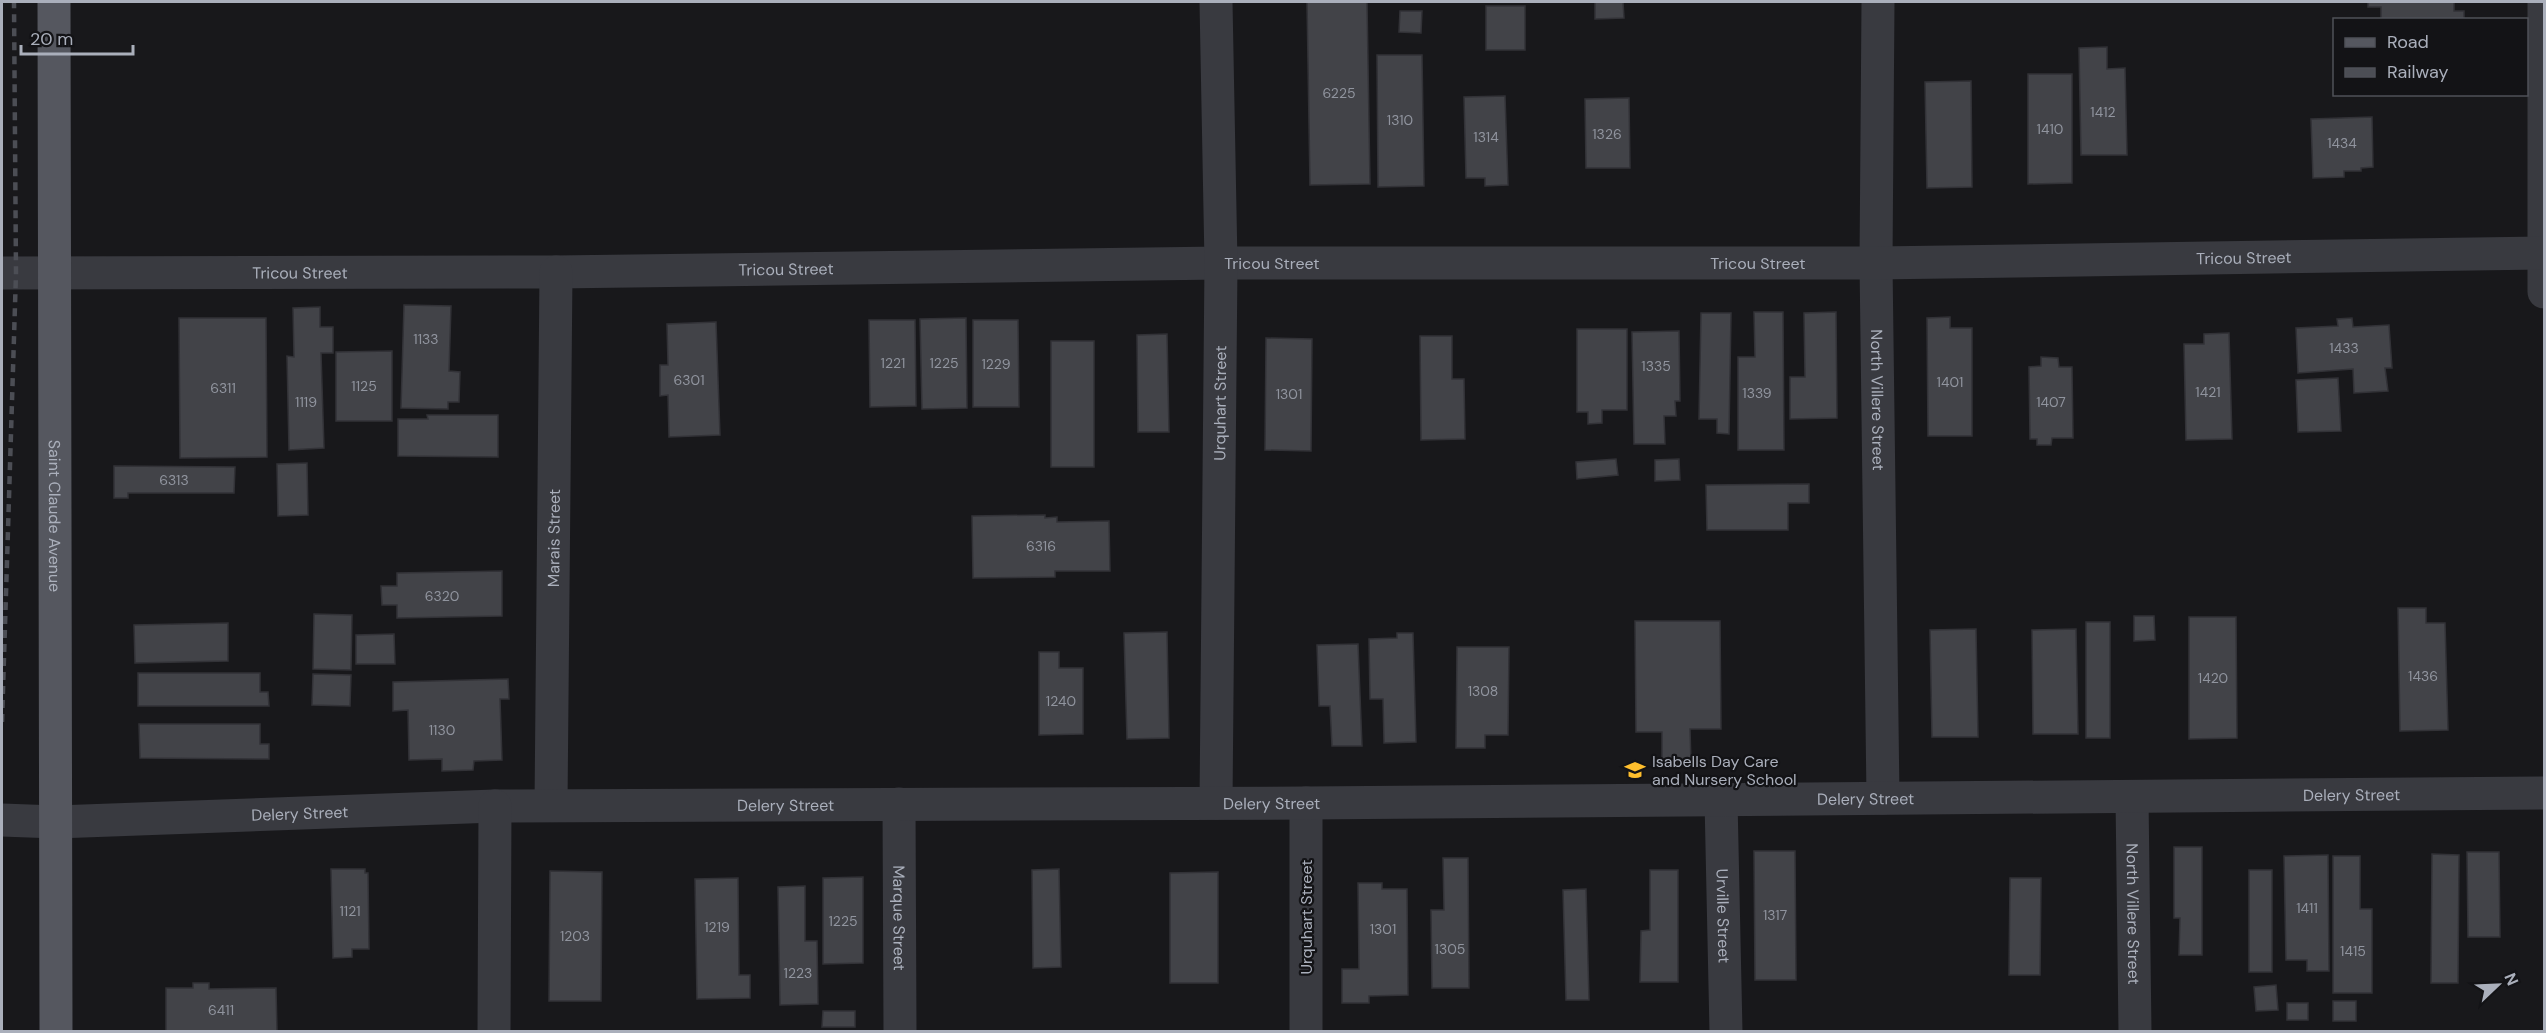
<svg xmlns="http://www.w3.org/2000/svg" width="2546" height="1033" font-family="'DM Sans',sans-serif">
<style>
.building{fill:#424348;stroke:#323237;stroke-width:1.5}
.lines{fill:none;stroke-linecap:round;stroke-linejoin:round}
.minor{stroke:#393a40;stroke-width:33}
.major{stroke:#55575f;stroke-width:33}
.rail{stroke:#4c4e55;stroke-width:4.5;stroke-dasharray:8 6;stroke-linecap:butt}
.labels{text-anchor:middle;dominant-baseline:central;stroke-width:4.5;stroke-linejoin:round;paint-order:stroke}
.number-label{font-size:14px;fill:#90949e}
.street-label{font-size:16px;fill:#aaafbb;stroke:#131316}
.poi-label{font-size:16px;fill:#aaafbb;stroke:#131316;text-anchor:start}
</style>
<rect width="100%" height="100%" fill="#18181b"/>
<g class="building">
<polygon points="1307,2 1367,2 1370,184 1310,185"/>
<polygon points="1595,2 1623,2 1624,18 1595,19"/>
<polygon points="2368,2 2454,2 2454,11 2464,11 2464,20 2381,20 2381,7 2368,7"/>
<rect x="1486" y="6" width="39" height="44"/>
<polygon points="1400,11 1422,11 1421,33 1399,32"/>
<polygon points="2107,47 2107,69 2125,68 2127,155 2081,155 2079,48"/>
<polygon points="1377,55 1422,55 1424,186 1378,187"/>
<polygon points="2028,74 2072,74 2072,183 2028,184"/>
<polygon points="1971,81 1972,187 1927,188 1925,82"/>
<polygon points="1505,96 1508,185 1485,186 1485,178 1466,178 1464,97"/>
<polygon points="1629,98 1630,168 1586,168 1585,99"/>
<polygon points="2372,117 2373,167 2361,168 2361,171 2344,171 2344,177 2313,178 2311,119"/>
<polygon points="404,305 451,306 449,371 460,372 459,402 448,402 448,409 401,408"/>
<polygon points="320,307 320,327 333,327 333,353 321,353 324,448 289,450 287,356 294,357 293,308"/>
<polygon points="1754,312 1783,312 1784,450 1738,450 1738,357 1755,357"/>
<polygon points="1836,312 1837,418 1790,419 1790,377 1805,377 1804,313"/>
<polygon points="1701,313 1731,313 1729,434 1717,433 1717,419 1699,419"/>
<polygon points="1950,317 1950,328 1972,328 1972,436 1928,436 1927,318"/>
<polygon points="179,318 266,318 267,457 180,458"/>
<polygon points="966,318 967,408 922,409 920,319"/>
<polygon points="2352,318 2353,327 2389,325 2392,368 2385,368 2388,391 2354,393 2353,369 2298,373 2296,328 2338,326 2337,319"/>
<polygon points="869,320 915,320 916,406 870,407"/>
<polygon points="973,320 1018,320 1019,407 973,407"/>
<polygon points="716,322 720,435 669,437 668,395 660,396 660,365 668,365 667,324"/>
<polygon points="1577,329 1627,329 1627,410 1602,410 1602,423 1588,424 1588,412 1577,412"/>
<polygon points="1679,331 1680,401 1675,401 1676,416 1664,416 1665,444 1634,444 1632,332"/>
<polygon points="2229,333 2232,439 2186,440 2184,344 2204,344 2204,334"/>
<polygon points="1167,334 1169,432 1138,432 1137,335"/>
<polygon points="1420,336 1452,336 1452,379 1464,379 1465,439 1421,440"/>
<polygon points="1266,338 1312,339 1311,451 1265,450"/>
<rect x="1051" y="341" width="43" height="126"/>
<polygon points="392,351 392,421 336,421 336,352"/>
<polygon points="2041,357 2058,358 2059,367 2072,367 2073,438 2052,438 2051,445 2037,445 2037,439 2030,439 2029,367 2041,366"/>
<polygon points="2338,378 2341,431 2298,432 2296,380"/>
<polygon points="427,415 498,415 498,457 398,456 398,419 428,419"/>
<polygon points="1616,459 1618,475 1577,479 1576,462"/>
<polygon points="1679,459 1680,480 1655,481 1655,460"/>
<polygon points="307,463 308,515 278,516 277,464"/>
<polygon points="114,466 235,467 234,493 128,493 128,498 114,498"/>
<polygon points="1809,484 1809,503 1788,503 1788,530 1707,530 1706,485"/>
<polygon points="1045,515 1045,518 1057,517 1057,522 1109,521 1110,571 1055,571 1055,577 973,578 972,516"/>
<polygon points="502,571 502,616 397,618 397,605 382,605 381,586 397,586 397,573"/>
<polygon points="2398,608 2426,608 2426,623 2445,623 2448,730 2400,731"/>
<polygon points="314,614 352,615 351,670 313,669"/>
<polygon points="2134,616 2154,616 2155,640 2134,641"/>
<polygon points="2189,617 2236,617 2237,738 2189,739"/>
<polygon points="1635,621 1720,621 1721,729 1690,729 1691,763 1662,763 1662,732 1636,732"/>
<rect x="2086" y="622" width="24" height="116"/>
<polygon points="228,623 228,661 135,663 134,625"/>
<polygon points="1976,629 1978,737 1932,737 1930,630"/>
<polygon points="2076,629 2078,734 2033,734 2032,630"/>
<polygon points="1167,632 1169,738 1127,739 1124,633"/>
<polygon points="1397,633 1413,633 1416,742 1384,743 1383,699 1370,699 1369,639 1397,638"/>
<polygon points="394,634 395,664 356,664 356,635"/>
<polygon points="1358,644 1362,746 1332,746 1330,706 1319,706 1317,645"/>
<polygon points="1457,647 1509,647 1508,735 1485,735 1485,748 1456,748"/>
<polygon points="1039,652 1059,652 1059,668 1083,668 1083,734 1039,735"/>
<polygon points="138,673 260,673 260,692 268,692 269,706 138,706"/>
<polygon points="313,674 351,675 350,706 312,705"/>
<polygon points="508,679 509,699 500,699 502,760 474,761 473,770 442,771 442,759 409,760 408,710 393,711 393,682"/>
<polygon points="139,724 260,724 260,744 269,744 269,759 140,758"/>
<polygon points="2174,847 2202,847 2202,955 2179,955 2180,918 2174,918"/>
<polygon points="1754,851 1795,851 1796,980 1755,980"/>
<polygon points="2467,852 2499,852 2500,937 2468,937"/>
<polygon points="2432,854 2459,855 2458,983 2431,983"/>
<polygon points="2328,855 2329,971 2307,971 2307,960 2286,960 2284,856"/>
<polygon points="2333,856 2360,856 2360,909 2372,909 2372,993 2333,993"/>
<polygon points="1443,858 1468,858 1469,988 1432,988 1431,910 1444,910"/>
<polygon points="331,869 365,869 365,873 368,873 369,949 352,949 352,957 333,958"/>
<polygon points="1059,869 1061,967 1033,968 1032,870"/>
<polygon points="1650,870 1678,870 1678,982 1640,982 1641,931 1650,930"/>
<rect x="2249" y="870" width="23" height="102"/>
<polygon points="550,871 602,872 601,1001 549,1001"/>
<polygon points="1218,872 1218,983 1170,983 1170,873"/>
<polygon points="863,877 863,963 823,964 823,878"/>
<polygon points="738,878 739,975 750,975 750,998 697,999 695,879"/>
<polygon points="2010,878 2041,878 2040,975 2009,975"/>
<polygon points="1358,883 1382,883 1382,889 1407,889 1408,995 1369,996 1369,1003 1342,1003 1342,969 1359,969"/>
<polygon points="805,886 805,941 817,941 818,1004 780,1005 778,887"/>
<polygon points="1586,889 1589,1000 1566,1000 1563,890"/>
<polygon points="193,983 209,983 209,989 276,988 277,1032 166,1032 166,988 193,988"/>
<polygon points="2276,985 2278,1010 2256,1011 2254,987"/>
<rect x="2333" y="1001" width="23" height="20"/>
<rect x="2287" y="1003" width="21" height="17"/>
<polygon points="823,1011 855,1011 855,1027 822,1027"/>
</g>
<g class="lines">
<g class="minor">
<path id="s1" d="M1878,2L1876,263L1883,798"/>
<polyline points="2544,2 2544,292"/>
<path id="s2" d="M2,273L556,272L1221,263H1876L2544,253"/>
<path id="s3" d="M2132,797L2135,1032"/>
<path id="s4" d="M1721,800L1726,1032"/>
<path id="s5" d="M1216,803L1221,263L1216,2"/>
<polyline points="1306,803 1306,1032"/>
<path id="s6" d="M899,804L900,1032"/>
<path id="s7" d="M551,805L556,272"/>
<path id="s8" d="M2,820L56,822L495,806L1306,803L2544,793"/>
<polyline points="494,1032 495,806"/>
</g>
<path class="major" id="s9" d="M54,2L56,1032"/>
<polyline class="rail" points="2,722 16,273 14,2"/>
</g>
<defs>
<g id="school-bare" transform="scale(1.62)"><path d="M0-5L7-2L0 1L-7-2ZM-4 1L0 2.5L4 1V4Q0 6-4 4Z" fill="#febe2d" stroke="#131316" stroke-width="2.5" paint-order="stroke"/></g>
</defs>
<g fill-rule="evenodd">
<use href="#school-bare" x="1635" y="770"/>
</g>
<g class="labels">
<g class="number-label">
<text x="1339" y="93">6225</text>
<text x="2103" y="112">1412</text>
<text x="1400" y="120">1310</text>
<text x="2050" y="129">1410</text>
<text x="1607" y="134">1326</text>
<text x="1486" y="137">1314</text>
<text x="2342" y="143">1434</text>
<text x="426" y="339">1133</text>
<text x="2344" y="348">1433</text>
<text x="893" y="363">1221</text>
<text x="944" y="363">1225</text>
<text x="996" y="364">1229</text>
<text x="1656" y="366">1335</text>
<text x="689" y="380">6301</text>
<text x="1950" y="382">1401</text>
<text x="364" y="386">1125</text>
<text x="223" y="388">6311</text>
<text x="2208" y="392">1421</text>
<text x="1757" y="393">1339</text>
<text x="1289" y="394">1301</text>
<text x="306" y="402">1119</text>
<text x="2051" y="402">1407</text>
<text x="174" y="480">6313</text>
<text x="1041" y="546">6316</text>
<text x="442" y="596">6320</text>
<text x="2423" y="676">1436</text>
<text x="2213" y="678">1420</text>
<text x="1483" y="691">1308</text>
<text x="1061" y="701">1240</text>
<text x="442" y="730">1130</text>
<text x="2307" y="908">1411</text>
<text x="350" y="911">1121</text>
<text x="1775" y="915">1317</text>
<text x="843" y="921">1225</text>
<text x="717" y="927">1219</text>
<text x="1383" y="929">1301</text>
<text x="575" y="936">1203</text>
<text x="1450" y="949">1305</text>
<text x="2353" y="951">1415</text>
<text x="798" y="973">1223</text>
<text x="221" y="1010">6411</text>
</g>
<g class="street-label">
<text stroke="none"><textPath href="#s2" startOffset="2242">Tricou Street</textPath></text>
<text stroke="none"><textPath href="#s2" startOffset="1270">Tricou Street</textPath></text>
<text stroke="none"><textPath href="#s2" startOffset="1756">Tricou Street</textPath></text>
<text stroke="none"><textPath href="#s2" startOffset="784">Tricou Street</textPath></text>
<text stroke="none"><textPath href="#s2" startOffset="298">Tricou Street</textPath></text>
<text stroke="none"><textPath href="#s1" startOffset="398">North Villere Street</textPath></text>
<text stroke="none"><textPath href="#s5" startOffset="400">Urquhart Street</textPath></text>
<text stroke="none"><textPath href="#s9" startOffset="514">Saint Claude Avenue</textPath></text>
<text stroke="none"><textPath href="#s7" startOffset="267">Marais Street</textPath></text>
<text stroke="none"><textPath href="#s8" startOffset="2350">Delery Street</textPath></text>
<text stroke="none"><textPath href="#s8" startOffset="1864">Delery Street</textPath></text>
<text stroke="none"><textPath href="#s8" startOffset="1270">Delery Street</textPath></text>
<text stroke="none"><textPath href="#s8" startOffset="784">Delery Street</textPath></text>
<text stroke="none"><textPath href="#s8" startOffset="298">Delery Street</textPath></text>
<text stroke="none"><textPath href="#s3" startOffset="117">North Villere Street</textPath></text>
<text stroke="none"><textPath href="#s4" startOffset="116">Urville Street</textPath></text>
<text transform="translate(1306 917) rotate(-90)">Urquhart Street</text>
<text stroke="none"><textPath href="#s6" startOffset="114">Marque Street</textPath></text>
</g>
<g class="poi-label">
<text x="1652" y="761">Isabells Day Care<tspan x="1652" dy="18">and Nursery School</tspan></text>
</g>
</g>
<rect width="2546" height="1033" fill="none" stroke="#aaafbb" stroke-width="6"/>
<rect x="2333" y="18" width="195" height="78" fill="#131316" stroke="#4f5158" stroke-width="1.5"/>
<rect x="2345" y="38" width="30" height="9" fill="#55575f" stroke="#4f5158" stroke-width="1.5"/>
<text x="2387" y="48" font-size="18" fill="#aaafbb">Road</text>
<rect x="2345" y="68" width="30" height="9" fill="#4c4e55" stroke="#4f5158" stroke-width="1.5"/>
<text x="2387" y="78" font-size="18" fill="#aaafbb">Railway</text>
<g transform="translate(2498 985) rotate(67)" stroke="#131316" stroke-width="4.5" paint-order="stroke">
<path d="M0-4.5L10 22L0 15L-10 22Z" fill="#aaafbb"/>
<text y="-9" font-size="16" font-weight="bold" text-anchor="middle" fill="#aaafbb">N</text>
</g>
<path d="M21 45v9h112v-9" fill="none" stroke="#aaafbb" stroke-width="3"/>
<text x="30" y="45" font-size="18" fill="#aaafbb" stroke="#131316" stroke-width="4.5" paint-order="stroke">20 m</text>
</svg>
